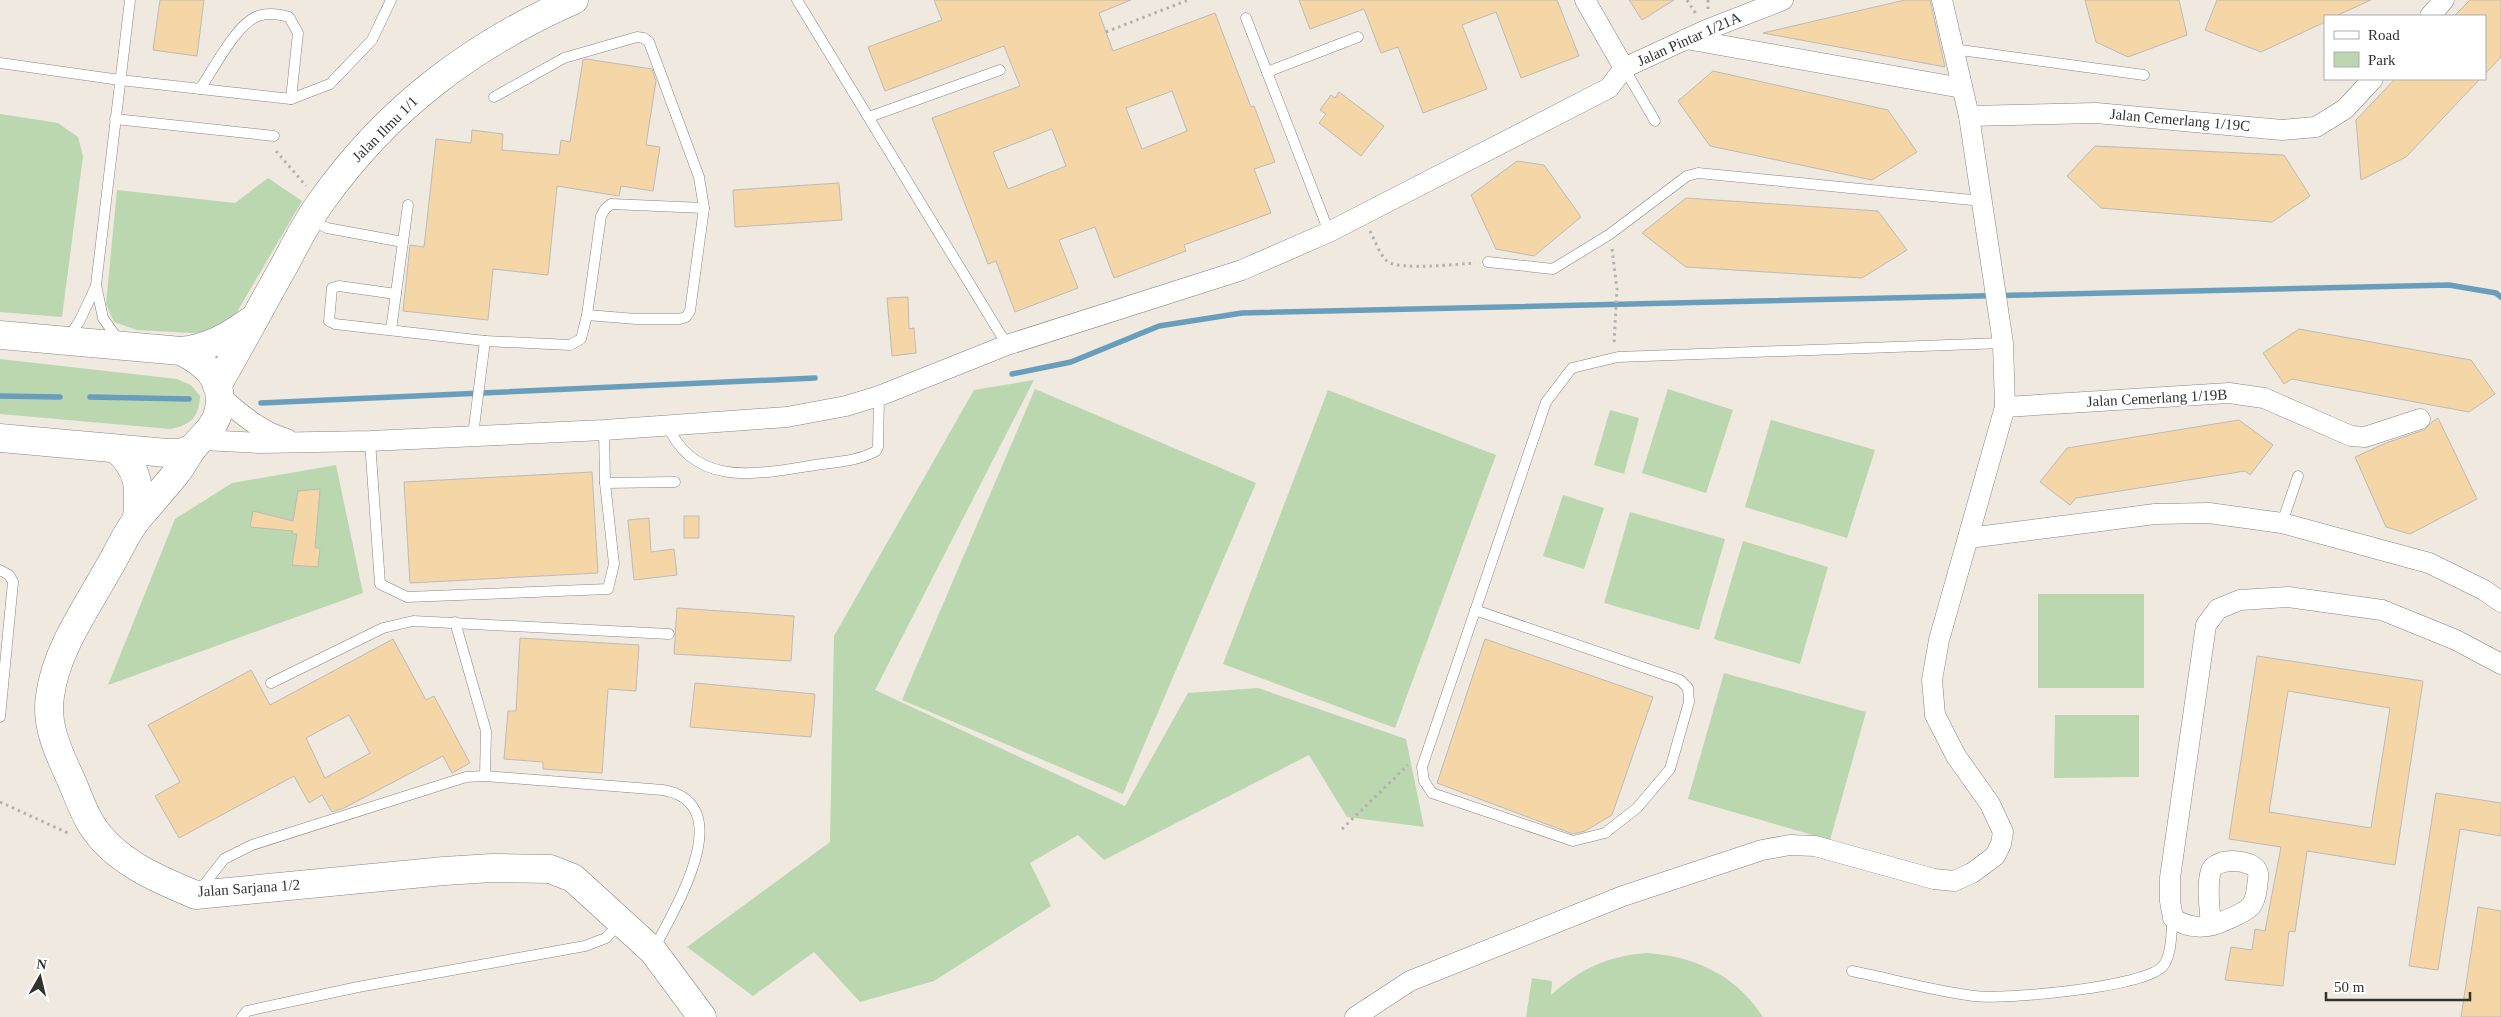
<svg xmlns="http://www.w3.org/2000/svg" width="2501" height="1017" font-family="'Times New Roman',serif">
<style>
.built{fill:#efe9df;fill-rule:evenodd}
.green{fill:#bbd7b0}
.lines{fill:none;stroke-linecap:round;stroke-linejoin:round}
.stream{stroke:#689ebb;stroke-width:5.5}
.building{fill:#f5d6a6;stroke:#bdbbb9;fill-rule:evenodd}
.lane-casing{stroke:#878683;stroke-width:11}
.street-casing{stroke:#878683;stroke-width:21}
.secondary-casing{stroke:#878683;stroke-width:29}
.path{stroke:#b3b2b0;stroke-width:3;stroke-dasharray:2.5 4;stroke-linecap:butt}
.lane{stroke:#fff;stroke-width:10}
.street{stroke:#fff;stroke-width:20}
.secondary{stroke:#fff;stroke-width:28}
.labels{text-anchor:middle;dominant-baseline:central;stroke-width:4;stroke-linejoin:round;paint-order:stroke}
.street-label{font-size:15px;fill:#323231;stroke:#fff}
</style>
<rect width="100%" height="100%" fill="#f5f3f0"/>
<path class="built" d="M0,0H2501V1017H0ZM2325,16H2485V79H2325Z"/>
<g class="green">
<polygon points="0,114 58,123 78,137 83,156 62,317 0,312"/>
<polygon points="268,178 302,201 234,317 215,331 193,333 137,330 114,322 106,304 117,190 235,203"/>
<path d="M0,359L177,379L191,385L200,396C199,417 191,425 170,429L0,414Z"/>
<polygon points="1034,380 875,690 1125,806 1188,693 1258,688 1406,739 1424,827 1347,817 1309,755 1104,860 1078,835 1030,863 1051,906 934,981 860,1002 814,952 753,996 687,947 830,842 834,636 974,390"/>
<polygon points="1035,389 1256,483 1123,794 902,700"/>
<polygon points="1668,389 1733,410 1706,493 1642,473"/>
<polygon points="1328,390 1496,455 1395,728 1223,664"/>
<polygon points="1610,410 1639,418 1624,474 1594,465"/>
<polygon points="1771,420 1875,450 1847,538 1745,507"/>
<polygon points="336,465 363,593 108,685 175,519 232,483"/>
<polygon points="1563,495 1604,508 1584,569 1543,556"/>
<polygon points="1630,512 1725,539 1699,630 1604,603"/>
<polygon points="1743,541 1828,567 1800,664 1714,639"/>
<rect x="2038" y="594" width="106" height="94"/>
<polygon points="1724,673 1866,712 1830,840 1688,799"/>
<polygon points="2055,715 2139,715 2139,777 2054,778"/>
<path d="M1646,953C1695,956 1736,975 1763,1017H1526L1532,978L1552,981L1551,995C1580,969 1608,956 1646,953Z"/>
</g>
<g class="lines">
<g class="stream">
<polyline points="1012,374 1071,362 1159,326 1242,313 2449,285 2496,293 2501,297"/>
<polyline points="0,396 60,397"/>
<polyline points="90,397 189,399"/>
<polyline points="261,403 815,378"/>
</g>
</g>
<g class="building">
<polygon points="160,0 204,0 197,56 153,50"/>
<path d="M934,0H1131L1099,13L1113,51L1215,13L1251,107L1254,106L1275,162L1254,169L1271,213L1184,245L1186,251L1114,278L1095,227L1059,240L1078,288L1015,312L996,261L988,264L932,118L1020,86L1004,46L885,91L868,47L942,20ZM1172,91L1187,131L1142,149L1126,108ZM1052,129L1066,166L1008,189L993,152Z"/>
<polygon points="1299,0 1557,0 1579,56 1521,78 1496,12 1462,25 1487,89 1423,113 1398,47 1381,53 1364,9 1310,29"/>
<polygon points="1629,0 1674,0 1642,20"/>
<polygon points="1905,0 1930,0 1945,67 1763,33"/>
<polygon points="2085,0 2179,0 2187,35 2128,57 2096,42"/>
<polygon points="2217,0 2371,0 2336,16 2325,16 2325,22 2261,52 2205,30"/>
<polygon points="2470,0 2501,0 2501,57 2485,74 2485,16 2454,16"/>
<polygon points="586,59 652,69 656,81 646,145 660,147 653,191 621,186 619,196 557,186 548,275 493,269 488,320 403,311 410,245 424,247 436,139 471,143 472,130 503,134 502,150 559,155 561,140 570,142 583,60"/>
<polygon points="1713,71 1888,110 1917,152 1872,180 1710,146 1678,101"/>
<polygon points="2395,79 2480,79 2406,157 2361,180 2356,120"/>
<polygon points="1339,92 1384,126 1361,156 1319,123 1326,114 1320,110 1331,95 1335,98"/>
<polygon points="2095,146 2284,155 2310,196 2272,222 2101,208 2067,176"/>
<polygon points="1517,161 1544,165 1581,217 1534,256 1496,249 1471,195"/>
<polygon points="839,183 842,220 735,227 733,190"/>
<polygon points="1686,198 1878,211 1907,250 1862,278 1686,267 1642,233"/>
<polygon points="908,297 909,329 914,328 916,353 892,356 887,298"/>
<polygon points="2299,329 2471,360 2495,394 2469,412 2292,379 2284,384 2263,353"/>
<polygon points="2438,418 2477,499 2410,534 2386,527 2355,457 2386,443 2424,430 2432,422"/>
<polygon points="2239,420 2273,445 2250,475 2245,471 2076,498 2070,505 2040,482 2067,448"/>
<polygon points="592,472 598,573 410,583 404,482"/>
<polygon points="320,489 315,548 320,548 318,567 292,565 297,534 292,534 293,531 250,527 253,511 293,521 298,491"/>
<rect x="684" y="516" width="15" height="22"/>
<polygon points="649,518 651,552 674,549 677,575 634,580 628,520"/>
<polygon points="677,608 794,616 791,661 674,654"/>
<polygon points="520,638 639,645 636,691 608,689 602,773 543,769 543,762 504,759 508,711 516,711"/>
<path d="M393,639L426,700L434,696L470,763L452,773L443,756L344,808L332,812L322,795L309,803L294,776L179,838L155,796L180,782L148,725L251,670L270,705ZM349,715L370,753L325,778L306,738Z"/>
<polygon points="1485,639 1653,697 1612,815 1585,831 1573,834 1437,783"/>
<path d="M2257,656L2423,681L2395,865L2307,851L2295,932L2289,931L2283,986L2225,980L2231,947L2252,950L2255,929L2265,931L2281,847L2229,839ZM2288,691L2390,708L2371,828L2269,812Z"/>
<polygon points="695,683 815,694 811,737 690,727"/>
<polygon points="2436,793 2501,803 2501,836 2460,829 2438,970 2409,966"/>
<polygon points="2478,907 2501,911 2501,1017 2461,1017"/>
</g>
<g class="lines">
<g class="lane-casing">
<g id="lane">
<polyline points="797,0 1007,345"/>
<polyline points="1246,18 1329,232"/>
<polyline points="1953,49 2144,75"/>
<polyline points="0,63 120,80 291,99 330,84 372,40 391,0"/>
<polyline points="1624,68 1655,121"/>
<polyline points="1267,72 1358,37"/>
<path d="M200,89C213,70 237,23 258,16C269,12 279,14 289,17L298,33L291,99"/>
<polyline points="494,97 564,58 637,37 644,38 649,42 699,177 704,208 690,311 686,317 680,319 636,319 587,315"/>
<polyline points="869,117 1000,70"/>
<polyline points="115,119 274,136"/>
<polyline points="310,219 327,228 403,242"/>
<polyline points="1488,262 1553,269 1610,234 1687,176 1698,173 1982,201"/>
<polyline points="396,294 339,286 332,288 329,321 335,324 485,341 473,435"/>
<polyline points="391,330 408,205"/>
<polyline points="69,337 80,320 96,286"/>
<polyline points="119,341 103,318 96,285 130,0"/>
<polyline points="485,341 570,345 581,339 587,315 601,216 605,209 611,204 704,208"/>
<path d="M667,424C694,489 759,474 815,465C834,462 859,461 876,451L878,447L879,396"/>
<polyline points="370,441 380,584 407,597 608,589 614,564 605,483 604,430"/>
<polyline points="605,483 675,482"/>
<polyline points="2282,523 2298,476"/>
<polyline points="0,570 9,575 13,582 0,717"/>
<polyline points="1475,610 1680,680 1688,688 1689,702 1670,769 1637,808 1605,833 1573,841 1432,793 1424,781 1422,767 1546,402 1572,368 1618,357 2003,343"/>
<polyline points="455,622 486,731 485,776"/>
<polyline points="271,683 383,628 413,621 669,634"/>
<path d="M200,890L224,859L252,845L466,777L485,776L663,790C741,804 673,911 654,949"/>
<path d="M1852,971C1892,979 1933,991 1974,996C2004,1000 2146,987 2163,966C2172,955 2171,932 2173,918"/>
<polyline points="242,1017 247,1011 358,987 585,946 606,938 621,922"/>
</g>
</g>
<g class="street-casing">
<g id="street">
<polyline points="1585,0 1624,68"/>
<polyline points="2430,16 2444,0"/>
<polyline points="1686,39 1962,88"/>
<polyline points="1969,116 2096,113 2282,130 2316,127 2345,109 2373,79"/>
<path d="M220,396C241,414 261,432 287,439"/>
<polyline points="2005,407 2229,393 2264,398 2351,436 2365,437 2420,419"/>
<polyline points="202,440 261,443 370,441 604,430 787,417 846,406 879,396 1007,345 1242,270 1329,232 1609,88 1624,68 1706,30 1783,0"/>
<polyline points="1969,538 2155,514 2209,513 2282,523 2429,563 2484,590 2501,602"/>
<path d="M2211,925C2210,909 2206,887 2211,871C2215,857 2255,858 2258,873C2259,877 2257,884 2257,888C2256,895 2255,901 2251,906C2245,913 2232,917 2224,921C2207,929 2188,929 2173,918L2170,901V878L2206,625L2218,609L2240,600L2288,597L2382,610L2456,640L2501,664"/>
<polyline points="1355,1017 1410,981 1623,896 1762,850 1790,845 1815,846 1934,879 1954,881 1972,873 1995,856 2001,844 2003,832 1990,804 1956,756 1935,715 1932,680 1939,640 2005,407 2003,343 1969,116 1942,0"/>
</g>
</g>
<g class="secondary-casing">
<g id="secondary">
<path d="M0,335L181,351C205,363 224,379 219,409C216,427 203,435 192,449C187,456 183,464 178,471C165,487 152,502 139,517C126,532 118,553 108,569C86,609 56,650 50,696C45,727 60,755 72,782C78,796 83,811 91,824C114,861 157,879 196,895L444,871L492,868L550,869L573,878L653,951L702,1017"/>
<path d="M181,351C208,348 228,337 250,321"/>
<path d="M217,386C240,346 262,305 285,264C296,243 307,221 321,202C387,109 470,46 574,0"/>
<polyline points="0,438 167,453 180,453 193,448"/>
<path d="M117,449C141,473 139,487 137,519"/>
</g>
</g>
<g class="path">
<polyline points="1687,0 1696,14"/>
<polyline points="1708,9 1708,0"/>
<polyline points="1106,32 1188,0"/>
<polyline points="276,151 306,186"/>
<path d="M1370,231C1375,240 1379,254 1387,261C1399,271 1459,264 1475,263"/>
<polyline points="1612,249 1617,289 1614,343"/>
<polyline points="0,802 70,834"/>
<polyline points="1342,829 1408,765"/>
</g>
<use href="#lane" class="lane"/>
<use href="#street" class="street"/>
<use href="#secondary" class="secondary"/>
</g>
<g class="labels">
<g class="street-label">
<text transform="translate(1689 39) rotate(-24)">Jalan Pintar 1/21A</text>
<text transform="translate(2180 120) rotate(5)">Jalan Cemerlang 1/19C</text>
<text transform="translate(385 129) rotate(-45)">Jalan Ilmu 1/1</text>
<text transform="translate(2157 398) rotate(-3)">Jalan Cemerlang 1/19B</text>
<text transform="translate(249 888) rotate(-4)">Jalan Sarjana 1/2</text>
</g>
</g>
<rect x="2324" y="15" width="162" height="65" fill="#ffffff" stroke="#adadad"/>
<rect x="2334" y="31" width="25" height="8" fill="#ffffff" stroke="#adadad"/>
<text x="2368" y="40" font-size="15" fill="#323231">Road</text>
<rect x="2334" y="52" width="25" height="15" fill="#bbd7b0" stroke="#adadad"/>
<text x="2368" y="65" font-size="15" fill="#323231">Park</text>
<g transform="translate(40 977) rotate(8)" stroke="#ffffff" stroke-width="4" paint-order="stroke">
<path d="M0-4L9 19L0 12L-9 19Z" fill="#323231"/>
<text y="-8" font-size="14" font-weight="bold" text-anchor="middle" fill="#323231">N</text>
</g>
<path d="M2326 992v8h144v-8" fill="none" stroke="#323231" stroke-width="2.5"/>
<text x="2334" y="992" font-size="15" fill="#323231" stroke="#ffffff" stroke-width="4" paint-order="stroke">50 m</text>
</svg>
